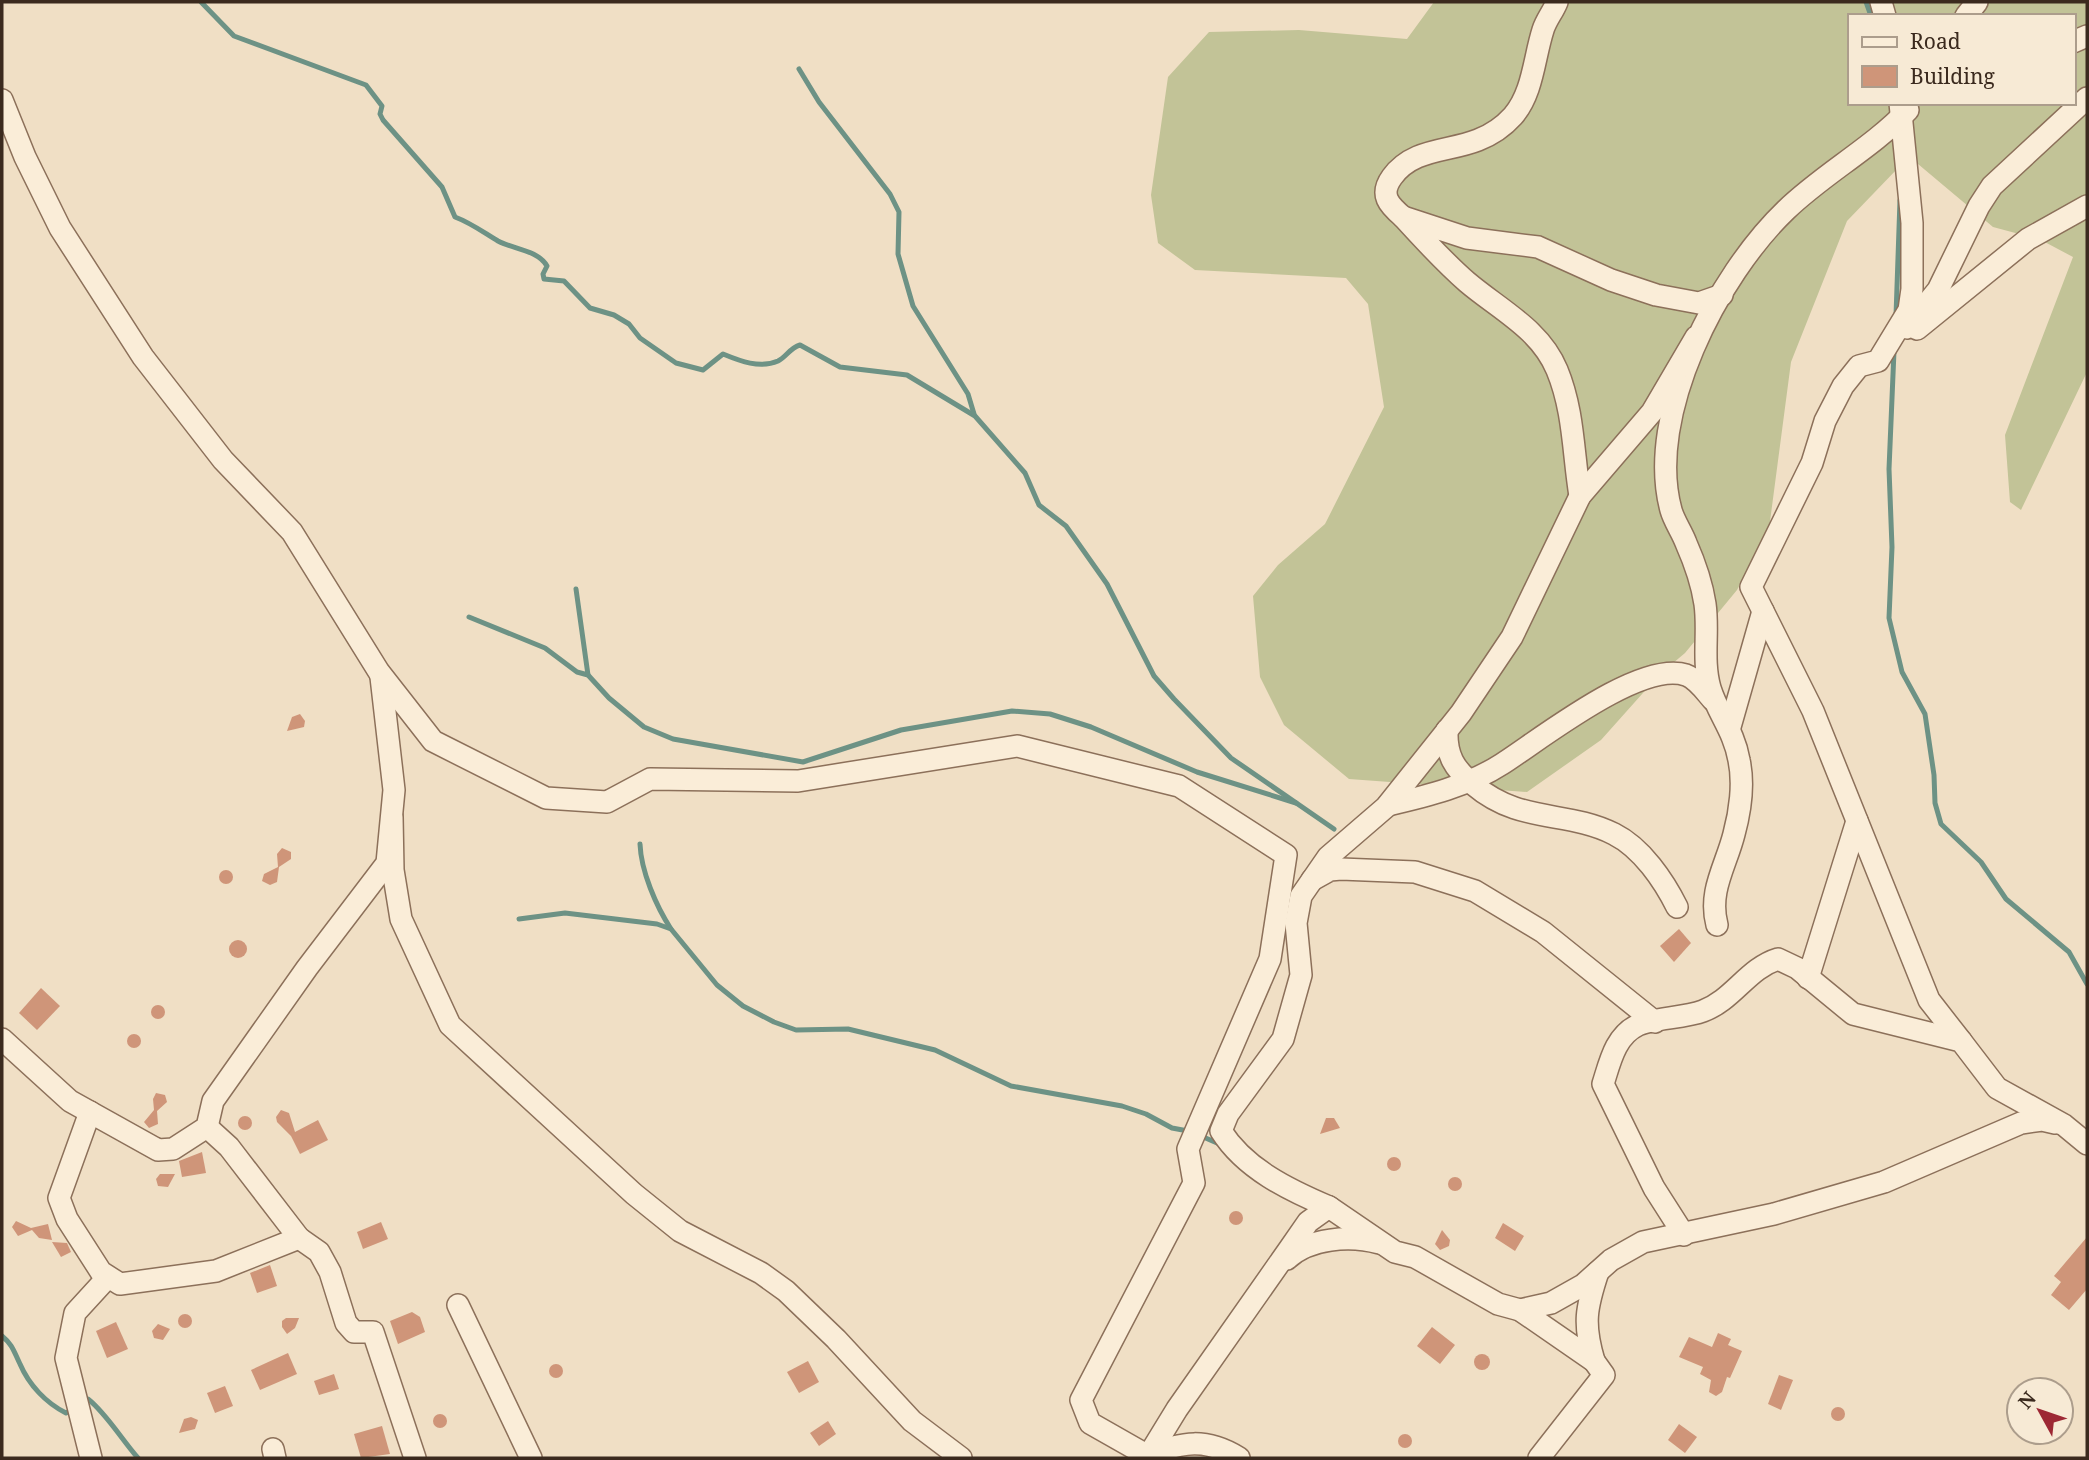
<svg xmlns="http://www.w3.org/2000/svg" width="2089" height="1460" font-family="'Noto Serif',serif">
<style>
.cemetery{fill:#c2c397;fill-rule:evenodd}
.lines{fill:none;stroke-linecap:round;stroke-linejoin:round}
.stream{stroke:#6d9285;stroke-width:5}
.building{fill:#cf9579}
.minor-casing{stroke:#8c705a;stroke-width:24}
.minor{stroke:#faedd8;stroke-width:21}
</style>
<rect width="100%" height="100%" fill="#f0dfc5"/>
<path class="cemetery" d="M1434,2H2087V372L2021,510L2010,502L2005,435L2073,257L2041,240L1993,227L1918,164L1899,167L1847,221L1791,362L1769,529L1737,590L1685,653L1659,675L1601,740L1527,792L1349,779L1284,725L1260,677L1253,596L1278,565L1325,524L1384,407L1368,304L1346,278L1195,270L1158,243L1151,195L1168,77L1209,32L1299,30L1407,39ZM1849,16H2073V103H1849Z"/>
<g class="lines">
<g class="stream">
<path d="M201,2L234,36L366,85L382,106L380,114L383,120L442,187L455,217C471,223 483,232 498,241C513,249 538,250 547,266L543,274L544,279L564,281L590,308L614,315L629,324L640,338L676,363L703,370L723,354C740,361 760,369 778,361C786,357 790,348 800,345L840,367L907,375L975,416L1025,473L1039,505L1066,526L1083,550L1107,584L1154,676L1174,699L1231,758L1334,829"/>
<polyline points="1866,2 1871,16"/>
<polyline points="799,69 819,102 890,194 899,212 898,254 913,306 968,394 974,414"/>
<polyline points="1896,316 1900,200"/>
<polyline points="1894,351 1889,469 1892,547 1889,618 1902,672 1925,714 1934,775 1935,803 1941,824 1981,862 2006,899 2069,952 2087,984"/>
<polyline points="576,589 588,675"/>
<polyline points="469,617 545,648 577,672 588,675 609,698 644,727 673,739 803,762 901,730 1012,711 1050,714 1091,727 1197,772 1296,803"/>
<path d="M640,844C641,871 656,906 671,929"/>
<polyline points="519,919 565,913 657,924 671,929 717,985 743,1006 774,1022 796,1030 848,1029 935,1050 1011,1086 1122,1106 1146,1114 1172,1128 1188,1131"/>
<polyline points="1201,1136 1224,1146"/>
<path d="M2,1336C13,1345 14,1352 20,1364C29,1385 46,1403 66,1413L74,1409"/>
<path d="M82,1403L88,1399C106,1413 122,1440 138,1458"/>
</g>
</g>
<g class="building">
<polygon points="300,714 305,721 304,727 287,731 292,717"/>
<polygon points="282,848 291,852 291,859 279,867 277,882 270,885 262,881 264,874 278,867 277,854"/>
<circle cx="226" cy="877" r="7"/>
<polygon points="1679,929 1691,943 1674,962 1660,946"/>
<circle cx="238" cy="949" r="9"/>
<polygon points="41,988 60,1006 37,1030 19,1013"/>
<circle cx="158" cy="1012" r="7"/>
<circle cx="134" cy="1041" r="7"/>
<polygon points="156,1093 165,1095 167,1102 157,1111 158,1124 149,1128 144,1122 154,1110 153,1099"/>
<polygon points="281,1110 289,1113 295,1132 318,1120 328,1140 300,1154 291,1136 277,1122 276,1117"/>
<circle cx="245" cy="1123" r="7"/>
<polygon points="1326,1118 1334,1118 1340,1128 1320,1134"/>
<polygon points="202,1152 206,1173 182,1177 179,1161"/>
<circle cx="1394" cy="1164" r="7"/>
<polygon points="160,1174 175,1174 168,1187 158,1186 156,1179"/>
<circle cx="1455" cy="1184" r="7"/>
<circle cx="1236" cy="1218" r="7"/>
<polygon points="16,1221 31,1228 48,1224 52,1240 39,1238 32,1230 18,1236 12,1227"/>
<polygon points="381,1222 388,1239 363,1249 357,1232"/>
<polygon points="1503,1223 1524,1236 1515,1251 1495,1238"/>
<polygon points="1442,1230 1450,1240 1449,1246 1440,1250 1435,1244"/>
<polygon points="2087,1237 2087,1289 2069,1310 2051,1295 2061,1282 2054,1276"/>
<polygon points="52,1242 67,1243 71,1252 61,1257"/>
<polygon points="270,1265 277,1286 257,1293 250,1273"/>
<polygon points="412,1312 420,1317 425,1332 398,1344 390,1321"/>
<circle cx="185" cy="1321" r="7"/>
<polygon points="286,1318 299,1318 295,1328 287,1334 282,1327 282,1321"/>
<polygon points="116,1322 128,1349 107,1358 96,1331"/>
<polygon points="158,1324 170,1329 163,1340 154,1338 152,1331"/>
<polygon points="1432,1327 1455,1345 1440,1364 1417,1346"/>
<polygon points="1718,1333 1731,1339 1728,1345 1742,1351 1730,1378 1727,1377 1722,1392 1716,1396 1709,1392 1711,1380 1700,1374 1703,1367 1679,1357 1689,1337 1712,1347"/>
<polygon points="288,1353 297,1374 260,1390 251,1370"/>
<circle cx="1482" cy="1362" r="8"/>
<polygon points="808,1361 819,1382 799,1393 787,1372"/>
<circle cx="556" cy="1371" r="7"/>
<polygon points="334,1374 339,1389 319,1395 314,1381"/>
<polygon points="1779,1375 1793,1380 1781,1410 1768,1404"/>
<polygon points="225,1386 233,1406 215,1413 207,1393"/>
<circle cx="1838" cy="1414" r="7"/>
<circle cx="440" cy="1421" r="7"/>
<polygon points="191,1417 198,1420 195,1429 179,1433 184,1419"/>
<polygon points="828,1421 836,1434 819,1446 810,1433"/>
<polygon points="1679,1424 1697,1437 1685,1453 1668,1440"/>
<polygon points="382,1426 390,1454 361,1458 354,1434"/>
<circle cx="1405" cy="1441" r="7"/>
</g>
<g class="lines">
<g class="minor-casing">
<g id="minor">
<polyline points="1881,2 1885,16"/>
<polyline points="1966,16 1977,2"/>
<polyline points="2073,42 2087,36"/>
<polyline points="2,100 25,157 60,228 143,357 223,460 292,532 379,672 433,741 546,798 607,802 650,779 798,781 1017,746 1179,786 1286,855 1270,959 1188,1149 1194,1183 1081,1400 1090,1423 1148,1456"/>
<polyline points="1900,103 1912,223 1912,289 1909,310 1878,361 1859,366 1843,386 1825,421 1812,463 1751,587 1813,711 1929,1000 1961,1041"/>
<path d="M1403,217C1389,205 1379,195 1392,177C1413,148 1448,152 1478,140C1491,135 1504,126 1513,116C1533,93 1534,58 1543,30C1546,20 1553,12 1557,2"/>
<polyline points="1907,328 1938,290 1979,206 1992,186 2087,98"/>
<polyline points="1917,329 2028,239 2087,206"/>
<path d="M1580,496C1573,453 1574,411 1557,370C1540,329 1500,310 1467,282C1444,262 1423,239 1403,217L1467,238L1538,247L1611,280L1656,295L1699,303L1722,295"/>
<polyline points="1730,727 1763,611"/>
<path d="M1447,730C1446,755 1454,769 1474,785C1520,824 1566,810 1614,834C1642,848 1664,881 1677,907"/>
<path d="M1388,805C1427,796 1468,786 1502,764C1541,739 1640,660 1686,675C1697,679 1705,691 1713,700"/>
<polyline points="392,817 393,870 401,919 450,1025 634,1194 680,1231 761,1273 786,1291 836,1339 912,1421 961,1458"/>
<polyline points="1312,880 1330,870 1341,869 1415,872 1475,891 1543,932 1655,1022"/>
<path d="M1717,925C1708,891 1726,866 1734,834C1740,812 1744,783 1739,760C1734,731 1718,714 1710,688C1702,660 1709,632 1705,604C1702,584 1694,561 1686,543C1682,532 1674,521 1671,510C1645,415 1718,275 1786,210C1823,174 1872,148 1908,110"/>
<polyline points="1808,978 1857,821"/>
<polyline points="2,1039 70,1101 158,1150 173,1149 207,1127 213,1101 307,968 387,863 394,790 381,677"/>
<polyline points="90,1112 59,1198 67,1219 101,1272 120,1284 216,1271 299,1238"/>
<polyline points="207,1127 229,1147 299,1238 319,1252 330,1272 346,1323 354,1332 373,1332 415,1458"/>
<path d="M1329,1207C1289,1190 1245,1169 1221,1131L1228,1114L1283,1039L1301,975L1296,923L1301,896L1328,857L1386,807L1461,713L1512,637L1580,496L1652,412L1696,337"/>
<path d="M1684,1235L1654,1188L1603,1084C1610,1062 1615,1036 1638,1025C1652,1018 1685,1018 1703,1011C1733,1000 1748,968 1778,959L1797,968L1853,1014L1961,1041L1997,1088L2064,1125L2087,1144"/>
<path d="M1287,1259C1309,1238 1350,1235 1379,1243"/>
<polyline points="458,1305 531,1458"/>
<polyline points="1520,1310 1551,1303 1583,1285 1611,1260 1643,1242 1774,1214 1884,1182 2021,1123 2042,1120 2055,1123"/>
<path d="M1594,1361C1583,1324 1586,1308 1598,1272"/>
<polyline points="273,1449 275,1458"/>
<path d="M1148,1456C1182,1441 1207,1438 1239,1458"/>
<polyline points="91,1458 66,1358 75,1313 108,1277"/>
<polyline points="1147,1458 1177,1409 1290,1248 1308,1222 1329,1207 1395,1252 1415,1257 1498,1304 1520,1310 1594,1361 1604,1375 1539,1458"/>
</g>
</g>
<use href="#minor" class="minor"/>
</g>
<rect width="2089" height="1460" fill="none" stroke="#3b2a1e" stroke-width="7"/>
<rect x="1848" y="14" width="228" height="91" fill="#f7ead5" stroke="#ac9d8c" stroke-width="2"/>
<rect x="1862" y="37" width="35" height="10" fill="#faedd8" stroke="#ac9d8c" stroke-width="2"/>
<text x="1910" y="49" font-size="21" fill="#3b2a1e">Road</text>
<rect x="1862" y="66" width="35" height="21" fill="#cf9579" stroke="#ac9d8c" stroke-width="2"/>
<text x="1910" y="84" font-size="21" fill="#3b2a1e">Building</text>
<g transform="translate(2040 1411) rotate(310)"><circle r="33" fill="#f7ead5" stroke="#ac9d8c" stroke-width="2"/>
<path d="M0-5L12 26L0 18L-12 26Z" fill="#9d2834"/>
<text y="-10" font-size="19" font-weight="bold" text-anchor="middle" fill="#3b2a1e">N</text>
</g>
</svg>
